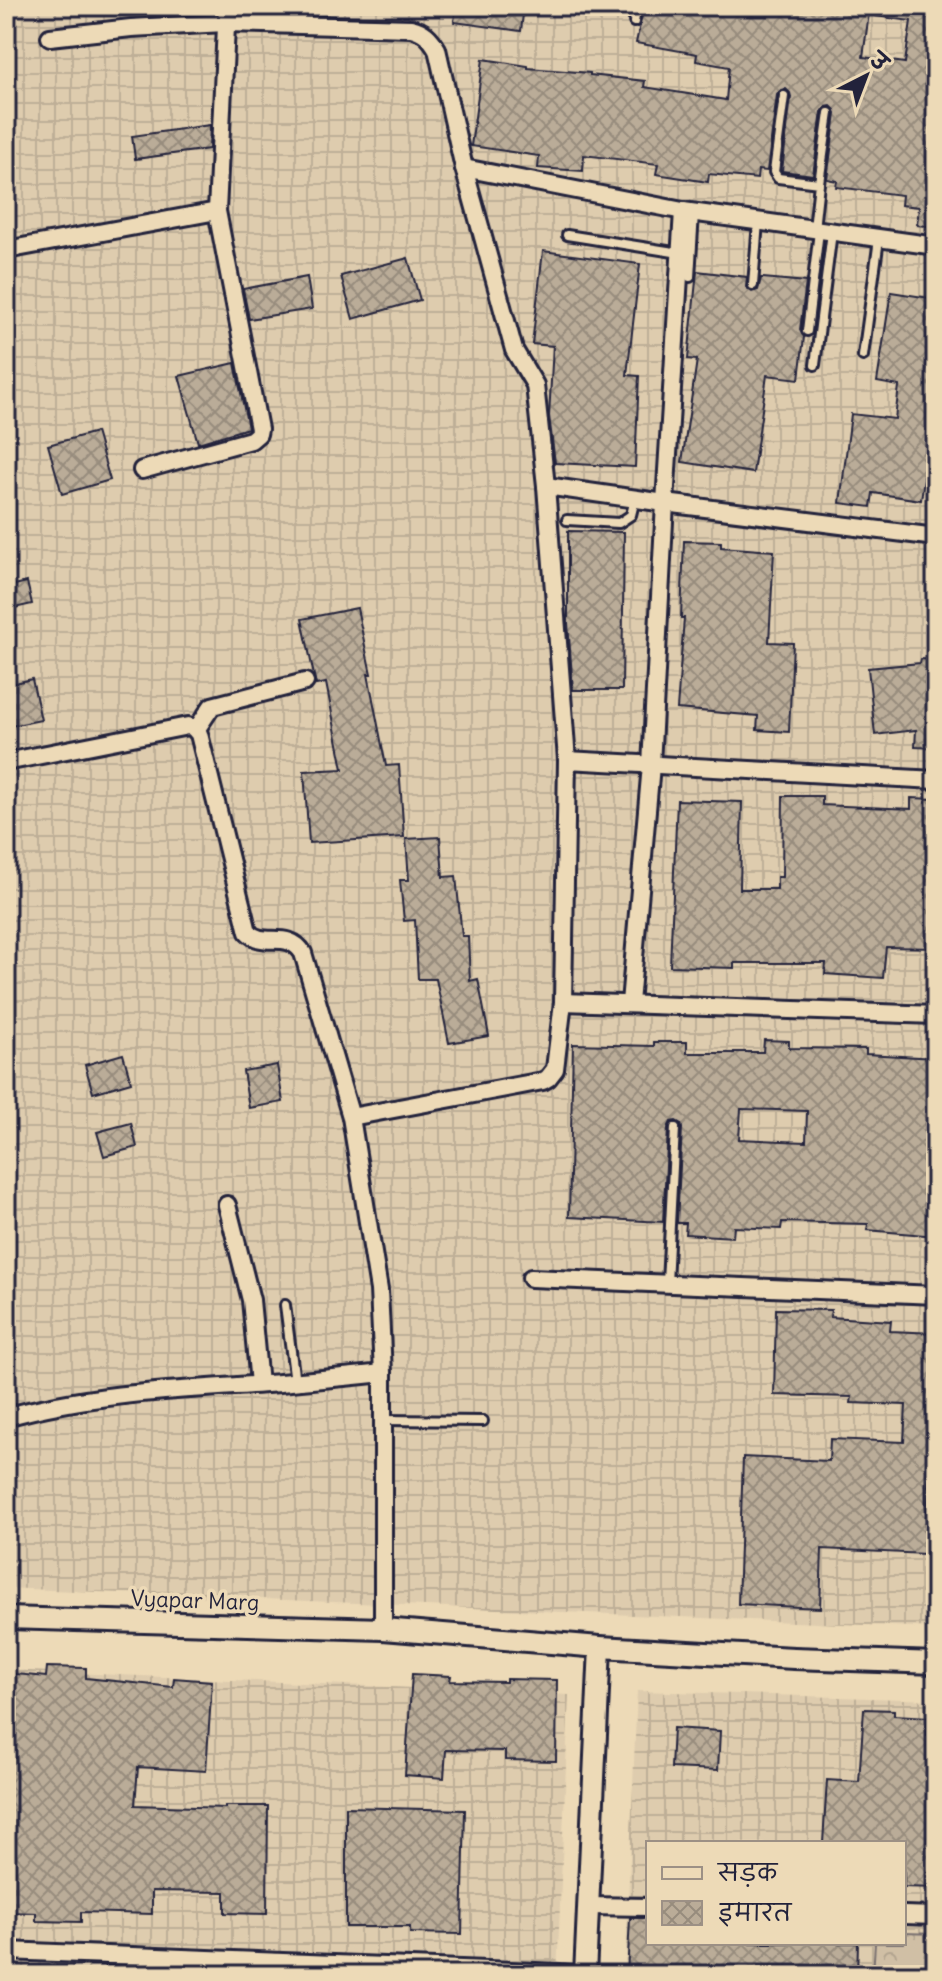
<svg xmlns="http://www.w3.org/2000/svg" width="942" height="1981" font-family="Delius,'Playpen Sans Deva',sans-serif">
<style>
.industrial{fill:url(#industrial-grid);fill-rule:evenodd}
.forest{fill:url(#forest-crowns);stroke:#797070;stroke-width:2}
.building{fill:url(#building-cross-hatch);stroke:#22223b;stroke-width:2;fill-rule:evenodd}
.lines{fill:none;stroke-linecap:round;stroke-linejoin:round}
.service-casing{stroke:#22223b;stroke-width:14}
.minor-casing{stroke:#22223b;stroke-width:22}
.tertiary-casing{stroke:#22223b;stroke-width:26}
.service{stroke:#eddab7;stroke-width:8}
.minor{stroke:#eddab7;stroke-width:16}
.tertiary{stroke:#eddab7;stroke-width:20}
.labels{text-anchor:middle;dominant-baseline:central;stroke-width:7;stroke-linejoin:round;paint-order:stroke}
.street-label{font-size:22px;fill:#22223b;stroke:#eddab7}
</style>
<defs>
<pattern id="industrial-grid" width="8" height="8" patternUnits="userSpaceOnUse" patternTransform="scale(2)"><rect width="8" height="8" fill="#deccae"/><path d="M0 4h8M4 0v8" fill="none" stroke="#beaf97"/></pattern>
<pattern id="forest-crowns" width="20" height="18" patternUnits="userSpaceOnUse" patternTransform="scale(2)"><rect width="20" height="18" fill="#d0bfa5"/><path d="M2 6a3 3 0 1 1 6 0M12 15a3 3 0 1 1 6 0" fill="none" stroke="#b2a48f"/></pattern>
<pattern id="building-cross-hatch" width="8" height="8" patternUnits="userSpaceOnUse" patternTransform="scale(2)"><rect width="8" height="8" fill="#baac98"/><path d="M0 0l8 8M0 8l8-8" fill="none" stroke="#978c7d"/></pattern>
</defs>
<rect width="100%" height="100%" fill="#eddab7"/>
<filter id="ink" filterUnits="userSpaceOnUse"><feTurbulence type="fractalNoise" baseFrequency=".0125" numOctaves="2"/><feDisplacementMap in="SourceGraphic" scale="16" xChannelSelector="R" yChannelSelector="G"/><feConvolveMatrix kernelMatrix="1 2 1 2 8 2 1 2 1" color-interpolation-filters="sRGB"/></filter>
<g filter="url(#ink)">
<g class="industrial">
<polygon points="6,6 936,6 936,1628 6,1588"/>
<polygon points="6,1670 569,1695 557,1975 6,1975"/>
<path d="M637,1691L936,1700V1975H625ZM648,1843H904V1943H648Z"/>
</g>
<polygon class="forest" points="904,1933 936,1934 936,1975 873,1975 875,1943 904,1943"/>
<g class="building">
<polygon points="456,6 524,6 521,31 454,22"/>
<polygon points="644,6 870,6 863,57 905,63 911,21 875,16 876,6 936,6 936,227 917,225 919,207 901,205 902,195 836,187 837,181 827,179 836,114 835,110 831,106 826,107 822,112 813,175 782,171 791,97 790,93 786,89 781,90 777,95 767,171 758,170 757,179 709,174 708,182 656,174 658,164 584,155 583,171 538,168 539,156 471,146 483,59 528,66 528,68 590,73 590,75 645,81 644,87 726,100 729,67 696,61 697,54 636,43"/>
<polygon points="210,125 209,149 135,159 132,136"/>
<polygon points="543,251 640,264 627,375 639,376 635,467 555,463 549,416 553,346 532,344"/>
<polygon points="408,258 420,300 353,319 341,276"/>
<polygon points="697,271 747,277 746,287 752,292 758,290 761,278 763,278 806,282 800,330 804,337 799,379 767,375 753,473 682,462 697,360 688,359"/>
<polygon points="307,277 312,309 249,319 243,289"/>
<polygon points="891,292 930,298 928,308 936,309 936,394 921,500 873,493 871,507 840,503 851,414 895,419 899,386 877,382"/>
<polygon points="235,363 248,428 198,443 179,376"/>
<polygon points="96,432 110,480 62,494 48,445"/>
<polygon points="568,531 624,532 622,690 573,690 568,623"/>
<polygon points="684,541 721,542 721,547 774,551 769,642 793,643 789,732 757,730 758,716 677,709 684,618 681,618"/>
<polygon points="27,582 32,604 6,610 6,587"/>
<polygon points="357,608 371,674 368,674 386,766 399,765 404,837 309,843 304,771 343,769 326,683 316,685 302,619"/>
<polygon points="921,659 936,660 936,748 915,747 916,730 875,735 868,668 920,663"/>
<polygon points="32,679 41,720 6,727 6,685"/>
<polygon points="783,796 822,796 822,805 911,809 911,798 936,799 935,948 886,947 883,978 825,974 826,963 734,963 734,968 670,966 677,800 742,802 740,889 777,889 777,877 782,877"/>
<polygon points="440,837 443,877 456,876 462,936 468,936 470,981 478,979 489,1036 449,1043 436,979 418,979 415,920 404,921 400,880 409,880 406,839"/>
<path d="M764,1040L789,1041V1048L866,1049V1054L936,1058V1236L867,1230L868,1224L782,1222L781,1229L734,1227L733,1237L685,1234L686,1223H677L682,1128L681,1124L676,1121L671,1122L668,1128L663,1222L569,1217L573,1044L654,1046V1042H687V1053H734V1052H763ZM741,1109L807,1111L806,1142L739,1139Z"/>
<polygon points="123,1054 131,1082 93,1093 85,1065"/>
<polygon points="277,1065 283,1102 249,1108 243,1071"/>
<polygon points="131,1123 137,1147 104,1156 97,1132"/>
<polygon points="776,1309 831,1310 830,1317 891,1321 890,1331 936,1333 936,1420 931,1419 925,1554 822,1549 820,1608 738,1604 743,1457 829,1461 830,1439 904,1442 906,1405 851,1403 852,1397 774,1395"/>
<polygon points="47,1667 86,1668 86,1678 173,1687 174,1678 212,1681 206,1771 138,1767 135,1805 225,1808 225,1806 268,1806 267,1914 225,1913 225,1892 152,1891 152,1914 81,1912 81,1922 36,1921 36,1913 6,1912 6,1673 46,1677"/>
<polygon points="412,1674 451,1676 450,1681 506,1682 506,1679 557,1680 556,1761 505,1760 505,1751 446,1750 444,1778 405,1775"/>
<polygon points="864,1709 894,1710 894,1715 928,1717 927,1735 936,1735 936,1888 904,1887 904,1843 823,1843 827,1780 859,1782"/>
<polygon points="673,1728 720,1731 718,1770 671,1768"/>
<polygon points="346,1807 465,1810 462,1934 410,1933 410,1927 346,1927"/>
<polygon points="630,1918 648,1918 648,1943 858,1943 857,1975 627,1975"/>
</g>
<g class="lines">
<g class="service-casing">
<g id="service">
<polyline points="634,22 637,6"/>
<polyline points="784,96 774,172 778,178 819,183 814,229"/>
<polyline points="819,183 829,113"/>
<polyline points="567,235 680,253"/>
<polyline points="690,277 694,213"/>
<polyline points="753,285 758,222"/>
<polyline points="807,331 819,231"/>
<polyline points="863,356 879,239"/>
<polyline points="815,365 832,232"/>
<polyline points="567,520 619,523 631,515 635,499"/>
<polyline points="667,1283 675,1128"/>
<polyline points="285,1305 295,1382"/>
<polyline points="383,1420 483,1421"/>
</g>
</g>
<g class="minor-casing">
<g id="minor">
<path d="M50,37L131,28L225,23L411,28C424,31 430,37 437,49L464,168"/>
<polyline points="6,250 217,211"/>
<polyline points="142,470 251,440 258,434 259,429 217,211 227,6"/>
<polyline points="546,486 665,503 936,537"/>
<polyline points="196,730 212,706 305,682"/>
<polyline points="567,760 936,780"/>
<path d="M6,762L188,726L193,727L199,734L248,932C264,949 288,929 303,953L351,1117L379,1290L383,1373V1629"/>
<polyline points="563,1002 936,1015"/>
<polyline points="630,1003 651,765 665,503 683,211"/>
<polyline points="351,1117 543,1081 548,1078 555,1069 563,1002 567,760 546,486 535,385 514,350 464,168 683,211 936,246"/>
<polyline points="227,1205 251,1300 259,1384"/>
<polyline points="531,1278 936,1295"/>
<path d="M6,1417C91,1393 179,1390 267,1384C305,1381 344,1377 383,1373"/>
<polyline points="587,1906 648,1907"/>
<polyline points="904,1915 936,1916"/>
<polyline points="6,1951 585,1974"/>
</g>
</g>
<g class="tertiary-casing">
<g id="tertiary">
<polyline points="6,1618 383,1629 600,1647 794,1658 936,1663"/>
<polyline points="585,1975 600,1647"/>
</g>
</g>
<use href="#service" class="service"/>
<use href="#minor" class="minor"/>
<use href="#tertiary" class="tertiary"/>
</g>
</g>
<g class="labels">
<g class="street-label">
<text transform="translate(195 1600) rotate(2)">Vyapar Marg</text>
</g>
</g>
<rect width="942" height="1981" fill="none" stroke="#eddab7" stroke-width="32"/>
<rect x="16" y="16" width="910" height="1949" fill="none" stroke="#22223b" stroke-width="3" filter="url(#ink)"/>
<rect x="646" y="1841" width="260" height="104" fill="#eddab7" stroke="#9c9085" stroke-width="2"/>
<rect x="662" y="1867" width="40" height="12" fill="#eddab7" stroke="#9c9085" stroke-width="2"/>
<text x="718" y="1881" font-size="24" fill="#22223b">सड़क</text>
<rect x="662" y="1901" width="40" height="24" fill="url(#building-cross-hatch)" stroke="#9c9085" stroke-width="2"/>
<text x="718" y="1921" font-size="24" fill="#22223b">इमारत</text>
<g transform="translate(866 76) rotate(42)" stroke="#eddab7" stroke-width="6" paint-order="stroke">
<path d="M0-6L14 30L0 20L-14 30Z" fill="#22223b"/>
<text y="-12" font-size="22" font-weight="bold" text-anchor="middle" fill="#22223b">उ</text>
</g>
</svg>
